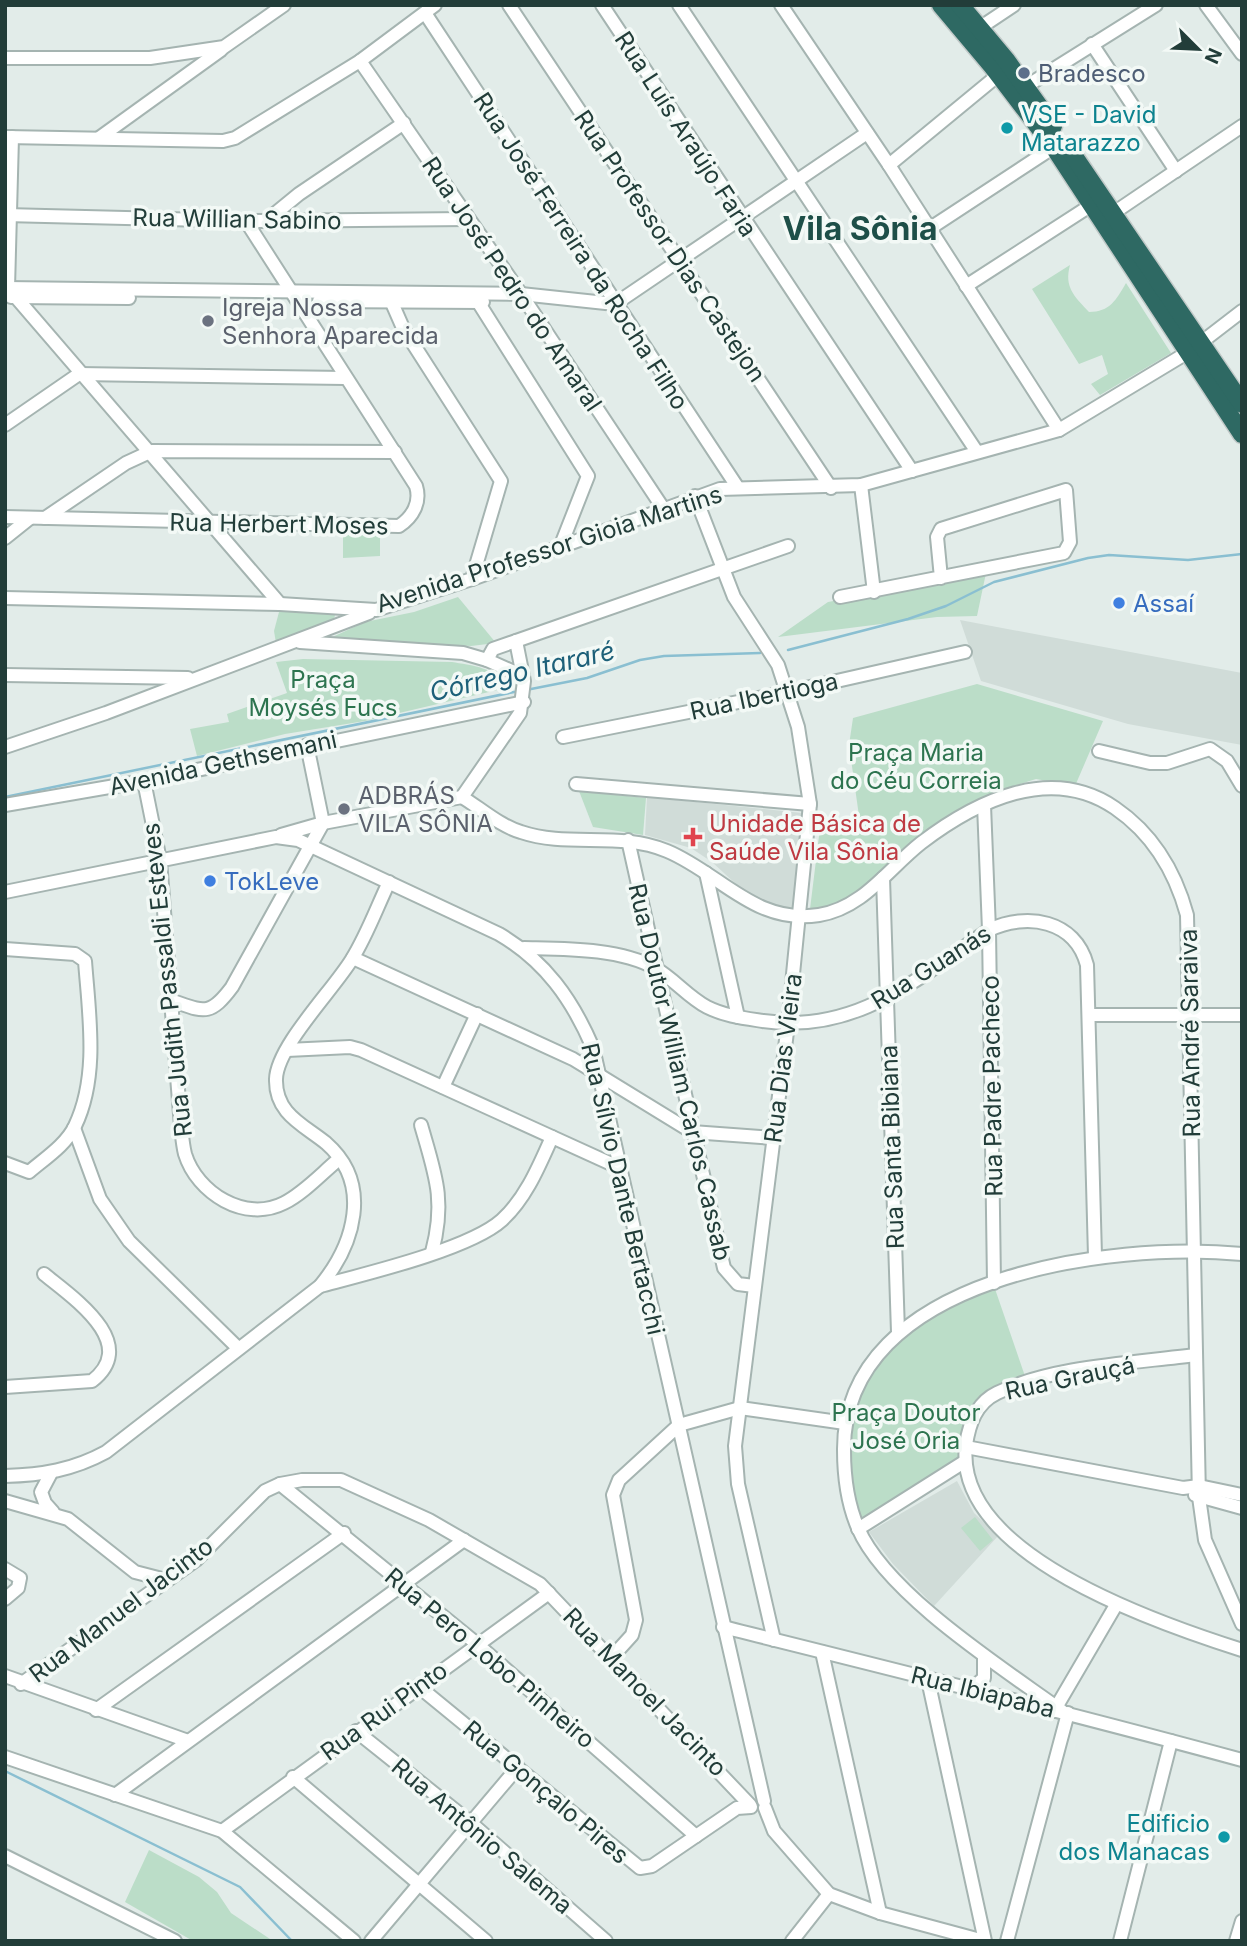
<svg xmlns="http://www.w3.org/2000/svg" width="1247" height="1946" font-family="Inter,sans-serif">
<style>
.built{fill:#d0dcd8}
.green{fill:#bbddc8}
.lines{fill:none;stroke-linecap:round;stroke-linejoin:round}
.stream{stroke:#8abfd1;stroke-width:2.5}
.minor-casing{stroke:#a5b4b1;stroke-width:16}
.highway-casing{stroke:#c1c9c8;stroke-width:21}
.minor{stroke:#fff;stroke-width:12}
.highway{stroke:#2e6963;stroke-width:18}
.service-dot{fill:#5c6f8a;stroke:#f3f9f6;stroke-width:2.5}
.culture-dot{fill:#0f9aa8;stroke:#f3f9f6;stroke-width:2.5}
.worship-dot{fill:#6b7280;stroke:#f3f9f6;stroke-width:2.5}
.shop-dot{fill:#3f7fe0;stroke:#f3f9f6;stroke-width:2.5}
.health-dot{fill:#e0444e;stroke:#f3f9f6;stroke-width:2.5}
.labels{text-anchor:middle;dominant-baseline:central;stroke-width:7;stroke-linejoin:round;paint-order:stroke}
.service-label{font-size:24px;fill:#4e5e75;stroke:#f3f9f6;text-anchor:start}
.culture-label{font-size:24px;fill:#0d838f;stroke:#f3f9f6;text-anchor:start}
.street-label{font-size:24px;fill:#223d39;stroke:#f3f9f6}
.worship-label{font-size:24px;fill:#5b616d;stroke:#f3f9f6;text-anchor:start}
.shop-label{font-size:24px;fill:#366cbe;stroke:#f3f9f6;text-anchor:start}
.park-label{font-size:24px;fill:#2d744f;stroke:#f3f9f6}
.health-label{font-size:24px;fill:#be3a42;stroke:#f3f9f6;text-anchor:start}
.water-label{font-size:26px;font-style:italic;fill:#1d6079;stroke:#f3f9f6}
.district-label{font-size:32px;font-weight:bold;fill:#1e4f48;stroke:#f3f9f6}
</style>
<rect width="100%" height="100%" fill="#e2ece9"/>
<g class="built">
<polygon points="960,620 1242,673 1242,745 1128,724 981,681"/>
<polygon points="647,797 802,813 793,911 750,897 712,862 691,848 645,835"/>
<polygon points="957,1481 974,1513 998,1536 934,1606 893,1564 869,1532"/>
</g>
<g class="green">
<path d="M1070,265C1064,287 1074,296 1089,312C1110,312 1116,300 1126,283L1171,353L1100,395L1091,384L1108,374L1102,355L1079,364L1032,289Z"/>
<polygon points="343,532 380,532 380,556 343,558"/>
<polygon points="986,573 977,616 937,617 778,637 828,602"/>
<polygon points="458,597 496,643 471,646 326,640 365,622 414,612"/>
<polygon points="329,611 335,615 333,623 276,643 274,631 279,612"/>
<path d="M303,659L452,662C469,665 501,668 506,688L365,721L285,734L197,756L190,729L229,722L227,714L287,693L276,662Z"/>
<polygon points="977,684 1103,721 1075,786 1036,779 997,791 956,815 839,905 810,909 821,820 859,816 849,745 853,718"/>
<polygon points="579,791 646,798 643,835 593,827"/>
<polygon points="994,1286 1027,1382 972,1414 964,1462 859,1529 845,1462 855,1393 898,1334"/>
<polygon points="975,1517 993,1540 980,1551 961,1528"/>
<polygon points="149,1850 199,1877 217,1892 231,1913 273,1941 193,1941 125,1902"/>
</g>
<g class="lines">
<g class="stream">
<polyline points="788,650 908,619 946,606 994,582 1088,558 1109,555 1188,560 1242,554"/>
<polyline points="526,690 587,678 640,660 664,656 760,653"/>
<polyline points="5,797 519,691"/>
<polyline points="5,1771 240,1887 292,1941"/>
</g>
<g class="minor-casing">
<g id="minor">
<polyline points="509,5 831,488"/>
<polyline points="602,5 912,471"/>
<polyline points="679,5 977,452"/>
<polyline points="781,5 889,165 1059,430"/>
<polyline points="1206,5 1242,54"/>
<polyline points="425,13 738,488"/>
<polyline points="978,29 1014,5"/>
<polyline points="1092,44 1176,171"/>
<polyline points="5,58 150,58 224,47 284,5"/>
<polyline points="360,61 525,300 663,508"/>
<polyline points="1025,87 1156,5"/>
<polyline points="6,137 223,141 235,138 360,61 435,5"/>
<polyline points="12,137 8,288 280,604"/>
<polyline points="99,138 221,50"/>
<polyline points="889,165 991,81 1002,66"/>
<polyline points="1115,212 1242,126"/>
<polyline points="5,215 246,221 468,219"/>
<polyline points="266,221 299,194 404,123"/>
<polyline points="929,229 1054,147"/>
<polyline points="966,286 1093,204"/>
<polyline points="5,288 521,294 615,304 867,133"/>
<polyline points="389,296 403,328 501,481 472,579"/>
<polyline points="11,297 129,298"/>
<polyline points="475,297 588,476 561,545"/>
<polyline points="319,301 483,302"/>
<polyline points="5,425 79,374 345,378"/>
<polyline points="861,485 874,592"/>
<polyline points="695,496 734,597 778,665 798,727 810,804 788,1024 735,1446 738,1484 774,1640"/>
<path d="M5,517L399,526C413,517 421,502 416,486L246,221"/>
<polyline points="45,518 126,463 152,451 395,452"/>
<polyline points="5,538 30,518"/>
<polyline points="840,597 1064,553 1070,542 1066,490 941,529 937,537 941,578"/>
<polyline points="5,598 280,604 376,610 472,579 720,489 861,485 1059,430 1190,351 1242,311"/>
<polyline points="300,642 463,653 487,660 523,676"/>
<polyline points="487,660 493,649 788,546"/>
<polyline points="5,675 188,678"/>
<polyline points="563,737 788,692 965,652"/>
<polyline points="307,745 323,823"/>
<polyline points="5,747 106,713 369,613"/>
<polyline points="1099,751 1150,763 1167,763 1210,749 1227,761 1242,786"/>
<path d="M144,781L160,860L181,1127C182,1136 183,1146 185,1154C197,1193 245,1223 284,1203C304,1193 322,1173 339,1159"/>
<polyline points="576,784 810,804"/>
<path d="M462,797C480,808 500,826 521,832C568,848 620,831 667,851C720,873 755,925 819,915C863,908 888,869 921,843C976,801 1051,764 1115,808C1153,834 1175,871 1187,915L1199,1497L1205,1540L1242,1624"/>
<polyline points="462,797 520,713 524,681 516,641"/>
<polyline points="5,805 144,781 524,702"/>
<polyline points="984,805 989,930 994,1283"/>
<polyline points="281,835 323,823 462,797"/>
<polyline points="628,840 724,1268 738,1284 754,1286"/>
<polyline points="706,873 738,1017"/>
<polyline points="883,878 898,1332"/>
<path d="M5,892L276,837L298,840L499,934C545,961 572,999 593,1048L764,1801"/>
<path d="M524,948C565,949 619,948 655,968C674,979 688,997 707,1007C725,1016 743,1018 763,1021C857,1034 916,979 989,930C1027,912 1075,920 1087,965L1095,1256"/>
<path d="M5,949L75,954L85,961C89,1015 99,1076 75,1126C66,1145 44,1159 29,1172L5,1163"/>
<polyline points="353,958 573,1059 692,1132 773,1138"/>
<path d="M170,1000C203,1011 209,1018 232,987L323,823"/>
<polyline points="1091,1015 1242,1015"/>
<polyline points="287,1050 350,1047 361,1050 618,1167"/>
<polyline points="443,1087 477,1014"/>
<path d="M421,1125C435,1174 446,1200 432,1252"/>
<polyline points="74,1128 100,1199 129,1241 238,1348"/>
<path d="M320,1286C365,1274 470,1249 502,1220C526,1198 539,1166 552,1137"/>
<path d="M1195,1355C1134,1363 1053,1366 997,1393C976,1403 969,1424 966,1445C953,1555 1160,1624 1242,1650"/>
<path d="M5,1387L92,1381C141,1343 72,1297 44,1274"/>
<polyline points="966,1447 1183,1488 1199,1486 1242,1495"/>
<polyline points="51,1473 41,1492 45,1503 53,1512"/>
<path d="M5,1476C42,1475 73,1470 106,1452L320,1286C354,1245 373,1184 326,1143C304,1125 275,1114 276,1079C277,1046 334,989 352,959C367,935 377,907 389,882"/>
<polyline points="280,1484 477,1644 696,1836"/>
<polyline points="1195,1495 1242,1508"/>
<polyline points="5,1501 68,1519 135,1572 166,1580"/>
<polyline points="858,1529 964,1462"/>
<polyline points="5,1569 20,1578 18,1588 5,1599"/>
<path d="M723,1627C896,1670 1070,1713 1242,1760"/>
<polyline points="822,1652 880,1913"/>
<polyline points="612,1657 632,1635 636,1620 613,1495 619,1480 679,1425 740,1408 845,1423"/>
<polyline points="5,1676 188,1741"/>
<polyline points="928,1680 985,1941"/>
<polyline points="21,1684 196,1560 265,1491 280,1484 302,1480 341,1480 429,1520 540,1584 750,1805"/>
<polyline points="418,1686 640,1868 652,1866 737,1808 751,1807"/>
<polyline points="969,1691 984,1678 984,1657"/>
<polyline points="96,1710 344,1533"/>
<polyline points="1054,1711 1116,1605"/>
<path d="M1062,1711C1004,1669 886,1594 858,1528C848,1505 844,1475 844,1450C843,1276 1113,1241 1242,1254"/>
<polyline points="356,1731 471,1823 606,1941"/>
<polyline points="5,1757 222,1831 354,1941"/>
<polyline points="293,1777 486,1941"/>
<polyline points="115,1795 464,1540"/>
<polyline points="765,1808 774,1831 829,1894 880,1913 984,1941"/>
<polyline points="222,1831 549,1593"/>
<polyline points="5,1856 175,1941"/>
<polyline points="371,1941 518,1767"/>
<polyline points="792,1941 829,1894"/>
<polyline points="1007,1941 1068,1713"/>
<polyline points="1120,1941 1171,1741"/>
<polyline points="1236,1941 1242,1921"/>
</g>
</g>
<g class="highway-casing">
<g id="highway">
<polyline points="941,5 993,67 1054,147 1242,434"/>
<polyline points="960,5 1006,60 1053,126"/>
<polyline points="1071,152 1242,404"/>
</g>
</g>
<use href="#minor" class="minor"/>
<use href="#highway" class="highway"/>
</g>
<circle class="service-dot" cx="1024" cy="73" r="7"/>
<g class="culture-dot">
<circle cx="1007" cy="128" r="7"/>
<circle cx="1224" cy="1837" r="7"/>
</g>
<g class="worship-dot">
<circle cx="208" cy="321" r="7"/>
<circle cx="344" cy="809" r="7"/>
</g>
<g class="shop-dot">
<circle cx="1119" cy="603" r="7"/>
<circle cx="210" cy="881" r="7"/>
</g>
<path class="health-dot" d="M689.5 826.5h7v7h7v7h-7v7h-7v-7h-7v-7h7z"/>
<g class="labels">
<g class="service-label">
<text x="1038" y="73">Bradesco</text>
</g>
<g class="culture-label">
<text x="1021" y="114">VSE - David<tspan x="1021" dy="28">Matarazzo</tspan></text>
<text x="1210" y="1823" text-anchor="end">Edificio<tspan x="1210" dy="28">dos Manacas</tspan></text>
</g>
<g class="street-label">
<text transform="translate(686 134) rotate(57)">Rua Luís Araújo Faria</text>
<text transform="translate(237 219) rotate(1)">Rua Willian Sabino</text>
<text transform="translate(670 246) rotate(56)">Rua Professor Dias Castejon</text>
<text transform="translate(581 251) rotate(57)">Rua José Ferreira da Rocha Filho</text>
<text transform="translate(512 284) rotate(56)">Rua José Pedro do Amaral</text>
<text transform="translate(279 524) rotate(1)">Rua Herbert Moses</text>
<text transform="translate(549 549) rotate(-18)">Avenida Professor Gioia Martins</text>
<text transform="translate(764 696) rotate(-12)">Rua Ibertioga</text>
<text transform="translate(223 763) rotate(-12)">Avenida Gethsemani</text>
<text transform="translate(931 967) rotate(-32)">Rua Guanás</text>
<text transform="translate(167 980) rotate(-96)">Rua Judith Passaldi Esteves</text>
<text transform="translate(1190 1033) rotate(-91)">Rua André Saraiva</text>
<text transform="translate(783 1058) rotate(-83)">Rua Dias Vieira</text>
<text transform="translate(680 1072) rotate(77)">Rua Doutor William Carlos Cassab</text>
<text transform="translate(992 1086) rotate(-91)">Rua Padre Pacheco</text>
<text transform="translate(892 1147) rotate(-92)">Rua Santa Bibiana</text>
<text transform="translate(623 1189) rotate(77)">Rua Sílvio Dante Bertacchi</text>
<text transform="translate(1070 1378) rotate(-12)">Rua Grauçá</text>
<text transform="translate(121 1610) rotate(-37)">Rua Manuel Jacinto</text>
<text transform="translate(490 1658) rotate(40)">Rua Pero Lobo Pinheiro</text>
<text transform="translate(645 1692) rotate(46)">Rua Manoel Jacinto</text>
<text transform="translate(983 1692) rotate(14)">Rua Ibiapaba</text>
<text transform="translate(384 1711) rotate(-36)">Rua Rui Pinto</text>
<text transform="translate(546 1792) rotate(40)">Rua Gonçalo Pires</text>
<text transform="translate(482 1836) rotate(40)">Rua Antônio Salema</text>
</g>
<g class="worship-label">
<text x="222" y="307">Igreja Nossa<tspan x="222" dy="28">Senhora Aparecida</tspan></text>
<text x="358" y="795">ADBRÁS<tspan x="358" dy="28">VILA SÔNIA</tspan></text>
</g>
<g class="shop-label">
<text x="1133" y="603">Assaí</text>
<text x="224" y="881">TokLeve</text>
</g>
<g class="park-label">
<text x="323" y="679">Praça<tspan x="323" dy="28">Moysés Fucs</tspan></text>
<text x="916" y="752">Praça Maria<tspan x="916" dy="28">do Céu Correia</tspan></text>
<text x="906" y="1412">Praça Doutor<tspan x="906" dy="28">José Oria</tspan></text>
</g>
<g class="health-label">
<text x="709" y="823">Unidade Básica de<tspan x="709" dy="28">Saúde Vila Sônia</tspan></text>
</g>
<g class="water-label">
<text transform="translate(522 671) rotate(-13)">Córrego Itararé</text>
</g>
<g class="district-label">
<text x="860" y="228">Vila Sônia</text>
</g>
</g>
<rect width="1247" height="1946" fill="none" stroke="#223d39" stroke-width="14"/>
<g transform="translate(1198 49) rotate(114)" stroke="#f3f9f6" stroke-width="5" paint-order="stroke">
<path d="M0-5L12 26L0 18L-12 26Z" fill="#223d39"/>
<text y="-10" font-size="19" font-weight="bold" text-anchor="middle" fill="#223d39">N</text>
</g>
</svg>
